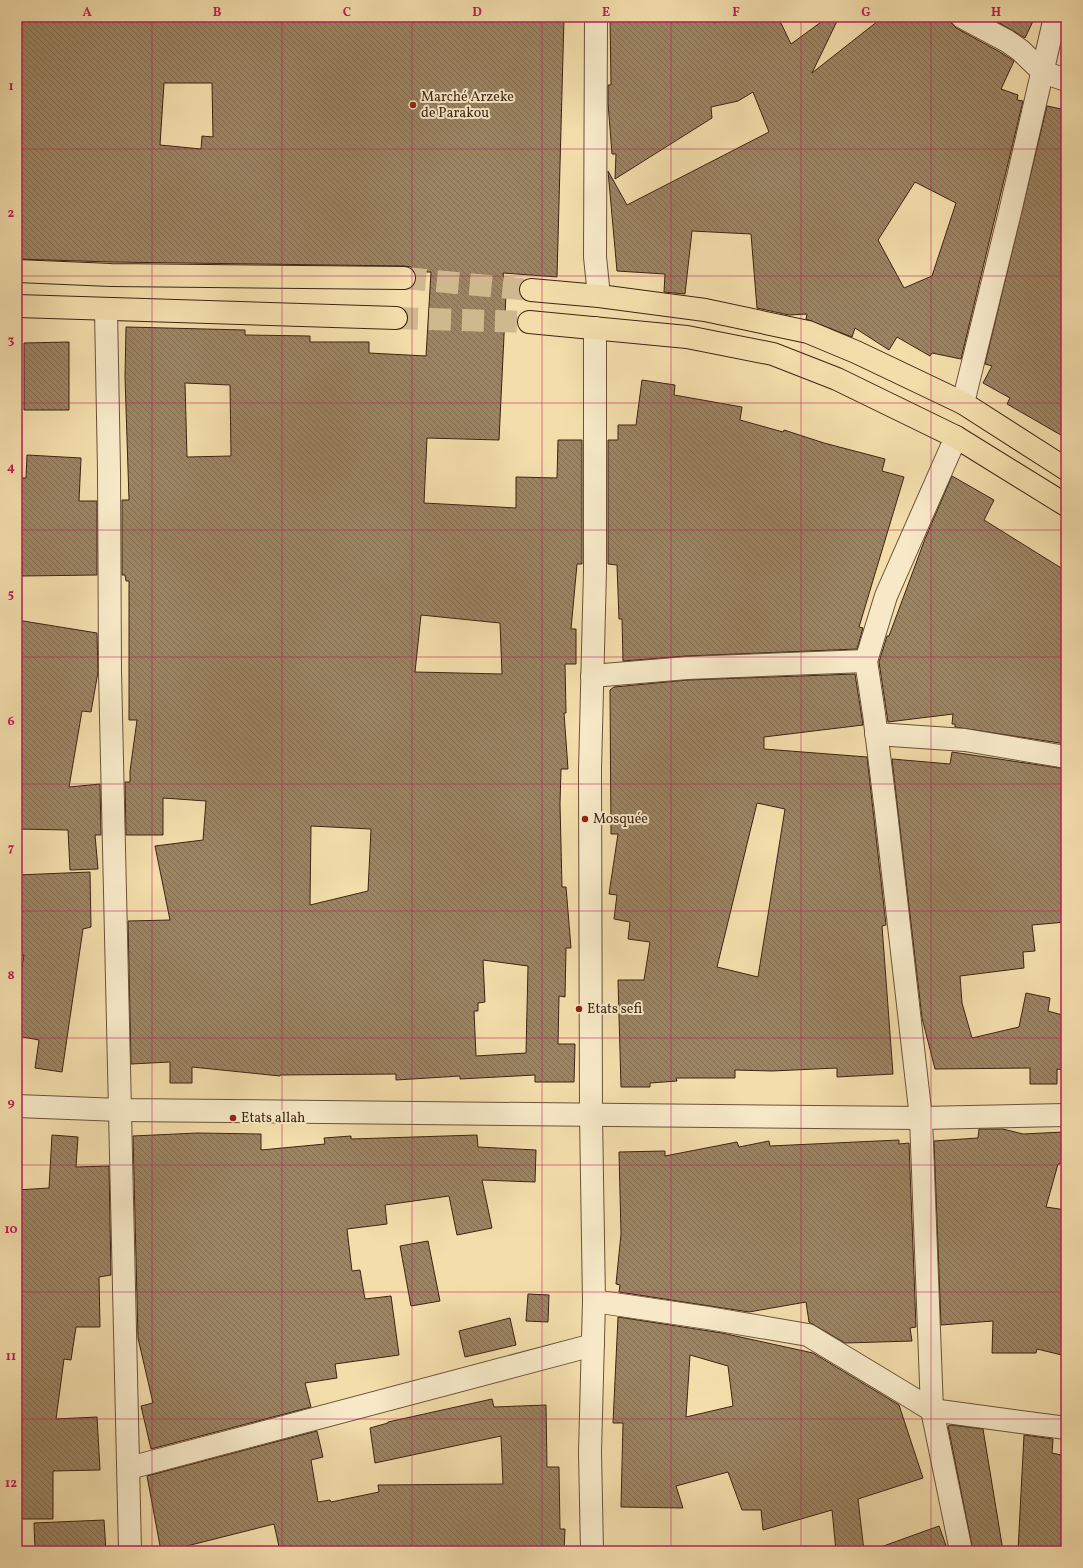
<svg xmlns="http://www.w3.org/2000/svg" width="1083" height="1568" font-family="Vollkorn,serif">
<style>
.building{fill:url(#building-back-hatch);stroke:#3e2313;fill-rule:evenodd}
.lines{fill:none;stroke-linecap:round;stroke-linejoin:round}
.primary-tunnel{stroke:#ceb88d;stroke-width:22;stroke-dasharray:22 11;stroke-linecap:butt}
.minor-casing{stroke:#6b5239;stroke-width:24}
.tertiary-casing{stroke:#6b5239;stroke-width:24}
.primary-casing{stroke:#3e2313;stroke-width:24}
.minor{stroke:#f7e9c8;stroke-width:22}
.tertiary{stroke:#f7e9c8;stroke-width:22}
.primary{stroke:#f2ddab;stroke-width:22}
.grid{fill:none;stroke:#c2185b;stroke-width:1;stroke-opacity:0.55}
.poi-dot{fill:#8f2418;stroke:#f7e9c8;stroke-width:1.5}
.labels{text-anchor:middle;dominant-baseline:central;stroke-width:4;stroke-linejoin:round;paint-order:stroke}
.poi-label{font-size:14px;fill:#3e2313;stroke:#f7e9c8;text-anchor:start}
.neatline{fill:none;stroke:#c2185b;stroke-width:1.5}
.grid-label{font-size:13px;text-anchor:middle;font-weight:bold;fill:#c2185b}
</style>
<defs>
<pattern id="building-back-hatch" width="6" height="6" patternUnits="userSpaceOnUse"><rect width="6" height="6" fill="#9c8462"/><path d="M-1 5l2 2M0 0l6 6M5-1l2 2" fill="none" stroke="#816c50"/></pattern>
</defs>
<rect width="100%" height="100%" fill="#f2ddab"/>
<filter id="stains"><feTurbulence type="fractalNoise" baseFrequency=".005" numOctaves="4"/><feColorMatrix values="0 0 0 0 .2 0 0 0 0 .09 0 0 0 0 .02 0 0 0 .5 -.17"/></filter>
<radialGradient id="worn" r=".72"><stop offset=".6" stop-color="#630" stop-opacity="0"/><stop offset="1" stop-color="#630" stop-opacity=".3"/></radialGradient>
<g class="building">
<path d="M17,17H564L557,277L503,273L506,294L499,440L427,438L424,503L516,508V477L557,478L558,440H582V564H577L571,629H576V664H565L566,713H564L568,769H561L560,804L562,887H566L571,948H566L565,997L559,996L558,1044H575L574,1082H535V1075L460,1079V1076L396,1080V1074L280,1075V1076L192,1067V1083H170V1062L131,1064L128,921L170,920L155,846L203,840L206,801L163,798V835H126L125,782H130V771L137,720H129V581H126L125,575H122V500H129L125,377L126,327L245,330V335L310,336V342H369V353L426,356L431,272H415L411,267L404,266L111,262L17,259ZM164,83H212L213,137L202,136L201,149L160,145ZM185,383L230,385L231,456L187,457ZM421,615L500,623L502,674L415,672ZM311,826L371,829L368,891L310,905ZM483,960L528,966L526,1053L476,1056L474,1011H478V1003L485,1002Z"/>
<path d="M610,17H710L714,23L727,17H778L791,44L828,17H839L812,73L883,17H950L951,23L956,28L1000,52L1014,61L1001,89L1018,95L1017,100L1023,101L961,359L932,353L930,356L897,337L889,350L855,328L852,337L806,319L807,314L789,315L757,308L751,234L692,231L685,294L664,292L665,274L617,271L608,171L627,205L769,132L753,92L738,101L711,107L712,118L615,179L616,154H612L608,103V85H611ZM915,182L956,203L932,276L904,288L878,240Z"/>
<polygon points="989,17 1035,17 1025,38"/>
<polygon points="1047,106 1066,110 1066,438 1007,404 1010,398 983,383 992,366 985,364"/>
<polygon points="69,342 69,410 24,410 24,343"/>
<polygon points="642,380 675,385 674,395 742,407 740,420 783,432 784,430 824,443 885,459 882,471 904,477 859,627 863,628 857,649 686,656 623,661 622,619 619,619 617,565 608,564 608,440 618,440 618,425 636,425"/>
<polygon points="27,455 81,458 79,501 97,501 97,575 22,576 21,527 17,527 17,478 26,478"/>
<polygon points="952,476 994,500 984,520 1066,571 1066,744 955,727 955,724 952,724 953,714 888,722 879,662 887,636 889,636 925,539"/>
<polygon points="17,620 97,633 98,672 91,712 82,711 69,787 100,784 101,835 95,835 98,869 70,870 68,830 17,829"/>
<path d="M855,674L863,725L764,737V749L867,757L886,925L882,926L893,1074L837,1077V1068L772,1071L735,1070V1078H676L677,1081L650,1083V1087H621L618,980H644L650,942L628,939L630,922L614,919L617,895L609,894L618,834H611L610,690L614,687L688,680ZM757,803L785,809L758,977L717,967Z"/>
<polygon points="952,752 1066,769 1066,922 1032,925 1035,951 1023,952 1024,968 960,976 962,1003 972,1038 1019,1027 1026,993 1050,998 1048,1011 1066,1016 1066,1070 1057,1069 1057,1084 1030,1084 1030,1068 935,1069 922,1018 892,759 950,764"/>
<polygon points="90,872 91,927 83,929 62,1072 35,1068 39,1040 17,1036 17,997 24,955 17,957 17,875"/>
<polygon points="979,1129 1003,1129 1023,1134 1064,1132 1066,1163 1058,1164 1046,1207 1066,1210 1066,1356 1037,1349 1036,1353 992,1353 993,1321 941,1325 934,1141 978,1138"/>
<polygon points="197,1133 261,1134 261,1150 325,1144 324,1138 351,1136 351,1139 477,1135 478,1147 536,1150 535,1182 482,1180 492,1228 457,1235 449,1196 385,1205 387,1224 347,1229 352,1271 360,1270 365,1299 391,1296 399,1355 335,1364 337,1378 305,1383 311,1407 151,1449 141,1406 153,1403 138,1338 133,1136"/>
<polygon points="52,1135 78,1137 76,1167 109,1166 111,1275 99,1277 100,1327 76,1327 71,1360 64,1359 56,1419 97,1417 100,1470 53,1471 53,1519 17,1519 17,1190 49,1188"/>
<polygon points="899,1140 899,1144 909,1143 916,1327 910,1328 912,1341 845,1343 809,1322 806,1302 749,1312 619,1292 620,1285 616,1284 621,1234 619,1152 665,1151 665,1156 737,1142 739,1147 769,1141 770,1146"/>
<polygon points="428,1241 440,1301 411,1306 400,1246"/>
<polygon points="528,1294 549,1295 548,1322 526,1321"/>
<path d="M618,1317L722,1333L813,1353L899,1405L923,1478L858,1499L864,1551H836L832,1510L763,1530L761,1510H742L728,1472L676,1486L683,1508L621,1507L623,1423H613ZM690,1355L728,1366L733,1406L686,1417Z"/>
<polygon points="510,1318 516,1345 465,1357 459,1331"/>
<polygon points="492,1399 494,1407 546,1405 547,1467 559,1467 560,1529 565,1529 564,1551 280,1551 274,1524 167,1551 161,1551 147,1476 317,1431 323,1457 311,1460 318,1502 330,1500 331,1502 379,1492 378,1485 503,1484 501,1436 375,1463 370,1428 388,1423 388,1422"/>
<polygon points="951,1425 983,1429 1003,1551 973,1551 948,1426"/>
<polygon points="1024,1435 1053,1439 1052,1453 1066,1456 1066,1551 1018,1551"/>
<polygon points="104,1520 106,1551 35,1551 34,1523"/>
<polygon points="939,1526 948,1551 879,1551 878,1548"/>
</g>
<g class="lines">
<g class="primary-tunnel">
<polyline points="404,278 531,290"/>
<polyline points="396,318 529,322"/>
</g>
<g class="minor-casing">
<g id="minor">
<polyline points="596,17 595,257 599,296"/>
<polyline points="962,17 1007,41 1020,50 1043,72 1066,80"/>
<polyline points="106,310 109,470 110,672 130,1551"/>
<polyline points="963,403 1010,212 1055,17"/>
<polyline points="956,437 886,596 866,661 874,714 886,812 921,1118 932,1410 961,1551"/>
<polyline points="592,676 687,668 866,661"/>
<polyline points="876,734 965,740 1066,757"/>
<polyline points="594,1301 708,1318 808,1335 932,1410 1066,1428"/>
<polyline points="129,1468 593,1345"/>
<polyline points="592,1551 590,1452 594,1301 591,1115 590,770 595,570 595,328"/>
</g>
</g>
<g class="tertiary-casing">
<polyline id="tertiary" points="17,1106 120,1110 921,1118 1066,1115"/>
</g>
<g class="primary-casing">
<g id="primary">
<polyline points="17,271 111,275 404,278"/>
<polyline points="531,290 599,296 705,310 808,332 856,352 963,403 1066,469"/>
<polyline points="17,306 396,318"/>
<polyline points="529,322 687,337 773,354 837,379 956,437 1066,505"/>
</g>
</g>
<use href="#minor" class="minor"/>
<use href="#tertiary" class="tertiary"/>
<use href="#primary" class="primary"/>
</g>
<path class="grid" d="M152,17V1551M282,17V1551M412,17V1551M542,17V1551M671,17V1551M801,17V1551M931,17V1551M17,149H1066M17,276H1066M17,403H1066M17,530H1066M17,657H1066M17,784H1066M17,911H1066M17,1038H1066M17,1165H1066M17,1292H1066M17,1419H1066"/>
<g class="poi-dot">
<circle cx="413" cy="105" r="4"/>
<circle cx="585" cy="819" r="4"/>
<circle cx="579" cy="1009" r="4"/>
<circle cx="233" cy="1118" r="4"/>
</g>
<g class="labels">
<g class="poi-label">
<text x="421" y="97">Marché Arzeke<tspan x="421" dy="16">de Parakou</tspan></text>
<text x="593" y="819">Mosquée</text>
<text x="587" y="1009">Etats sefi</text>
<text x="241" y="1118">Etats allah</text>
</g>
</g>
<rect width="1083" height="1568" fill="none" stroke="#f2ddab" stroke-width="44"/>
<rect x="22" y="22" width="1039" height="1524" class="neatline"/>
<g class="grid-label">
<text x="87" y="16">A</text>
<text x="217" y="16">B</text>
<text x="347" y="16">C</text>
<text x="477" y="16">D</text>
<text x="606" y="16">E</text>
<text x="736" y="16">F</text>
<text x="866" y="16">G</text>
<text x="996" y="16">H</text>
<text x="11" y="90">1</text>
<text x="11" y="217">2</text>
<text x="11" y="344">3</text>
<text x="11" y="471">4</text>
<text x="11" y="598">5</text>
<text x="11" y="725">6</text>
<text x="11" y="852">7</text>
<text x="11" y="979">8</text>
<text x="11" y="1106">9</text>
<text x="11" y="1233">10</text>
<text x="11" y="1360">11</text>
<text x="11" y="1487">12</text>
</g>
<rect width="100%" height="100%" filter="url(#stains)"/>
<rect width="100%" height="100%" fill="url(#worn)"/>
</svg>
